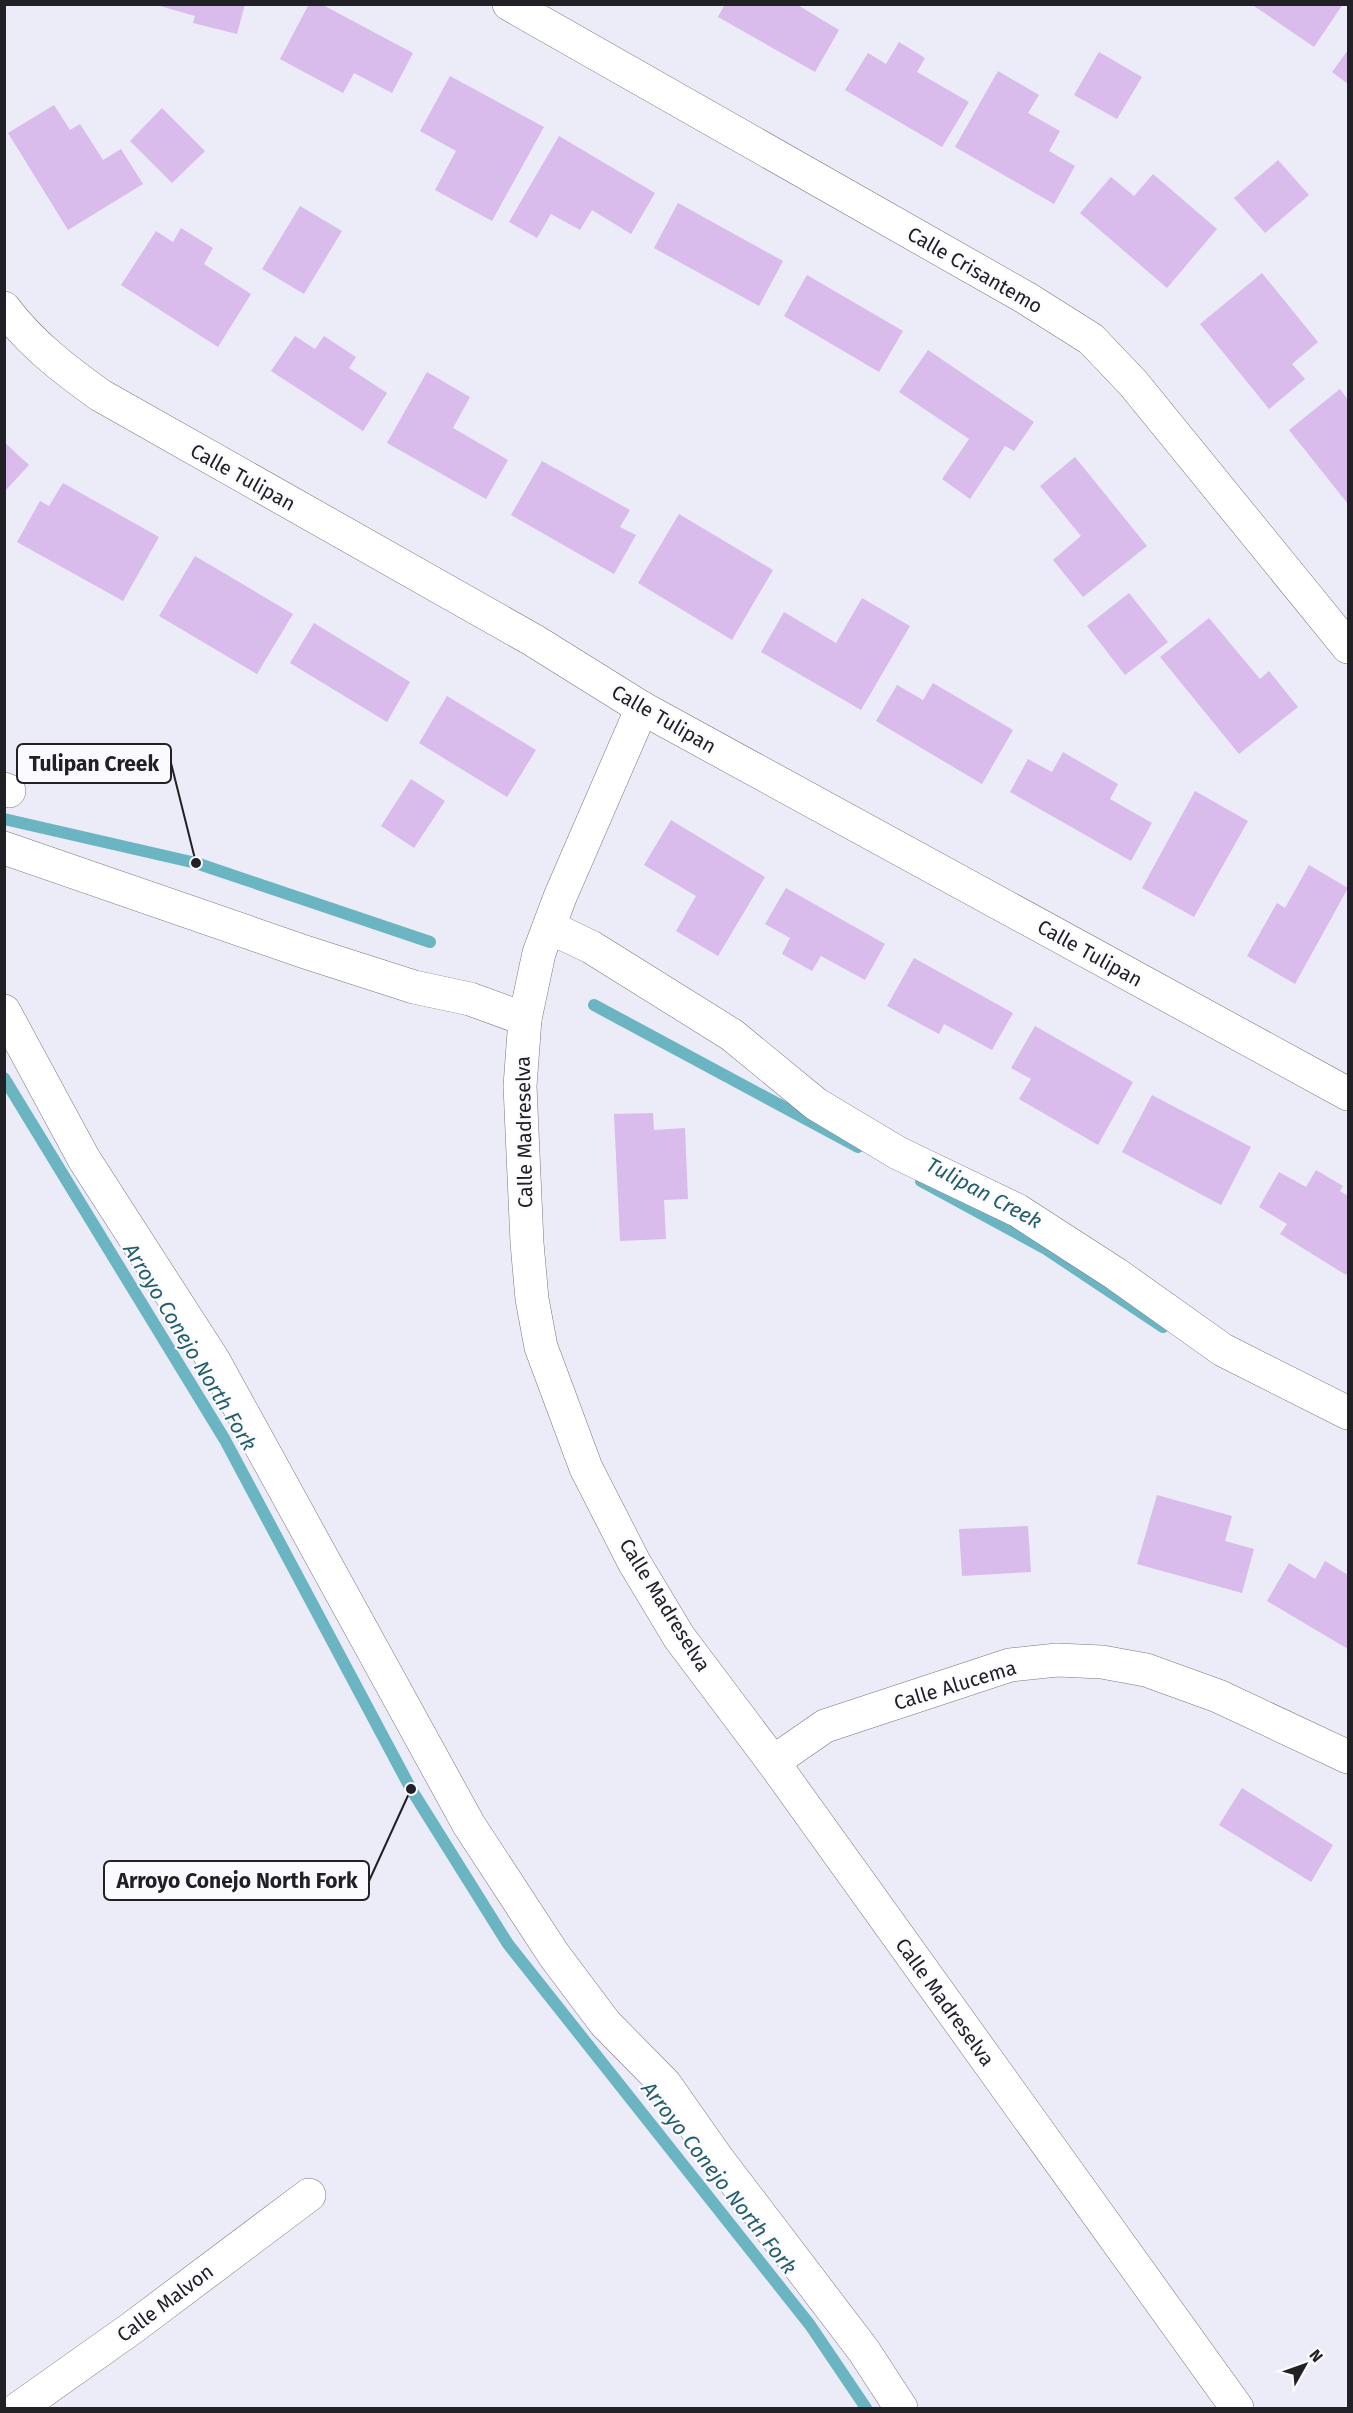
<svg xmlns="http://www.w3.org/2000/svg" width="1353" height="2413" font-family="'Fira Sans',sans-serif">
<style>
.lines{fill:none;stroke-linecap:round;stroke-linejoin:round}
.stream{stroke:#6bb5c3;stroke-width:12}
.building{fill:#d9bbec}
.minor-casing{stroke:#787782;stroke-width:34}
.minor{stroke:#fff;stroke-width:33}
.labels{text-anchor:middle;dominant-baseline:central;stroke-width:4.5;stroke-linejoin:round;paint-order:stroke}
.street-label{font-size:20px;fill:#212125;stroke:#fafaff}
.water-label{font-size:21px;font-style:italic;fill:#215e69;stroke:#fafaff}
.leader{fill:none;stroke:#212125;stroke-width:2}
.callout-dot{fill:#212125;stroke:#fafaff;stroke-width:2}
.callout{fill:#fafaff;stroke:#212125;stroke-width:2}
.callout-label{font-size:21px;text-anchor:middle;font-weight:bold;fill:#212125}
</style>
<rect width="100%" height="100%" fill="#ececf8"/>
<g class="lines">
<g class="stream">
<polyline points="4,819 196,863 430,942"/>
<polyline points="594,1005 858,1147"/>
<polyline points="4,1078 225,1440 411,1789 508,1944 810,2325 866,2408"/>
<polyline points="921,1181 1046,1249 1163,1327"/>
</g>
</g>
<g class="building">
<polygon points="153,4 245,4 237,34 193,23 195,16"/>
<polygon points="309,4 321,4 413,53 392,93 354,73 343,93 280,59"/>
<polygon points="725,4 796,4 839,30 815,72 718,17"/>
<polygon points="1251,4 1343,4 1314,47"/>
<polygon points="899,42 925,58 917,72 969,102 942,147 845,90 868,53 886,64"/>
<polygon points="1348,50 1348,84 1332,72"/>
<polygon points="1099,52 1142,77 1117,119 1074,95"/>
<polygon points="998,71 1039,95 1028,113 1060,131 1049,151 1075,166 1054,204 955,147"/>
<polygon points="450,76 544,127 492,221 435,190 456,151 420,131"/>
<polygon points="54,105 70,130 80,124 103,160 121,149 143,184 68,230 8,133"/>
<polygon points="162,108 205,151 172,183 130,141"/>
<polygon points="559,136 655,193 631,234 592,210 580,230 551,214 537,238 509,222"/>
<polygon points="1278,160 1309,195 1265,233 1234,198"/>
<polygon points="1153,174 1217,229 1167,288 1080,213 1111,177 1134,196"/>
<polygon points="678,203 783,261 759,306 654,248"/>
<polygon points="300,206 342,231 304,294 262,269"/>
<polygon points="181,228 213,248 204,264 251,294 218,347 121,285 156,231 173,242"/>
<polygon points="1262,273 1318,342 1292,364 1305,379 1269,409 1200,324"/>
<polygon points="807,275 903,331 879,372 784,316"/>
<polygon points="295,336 315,349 324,336 356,357 349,368 387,393 363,431 271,371"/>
<polygon points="928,350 1034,422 1014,451 1005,446 970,499 942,479 969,439 899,392"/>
<polygon points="427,372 470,397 453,428 508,460 486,499 387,443"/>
<polygon points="1340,389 1348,400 1348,504 1289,430"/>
<polygon points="4,442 29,465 4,492"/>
<polygon points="1075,457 1147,546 1083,597 1053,560 1081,536 1040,486"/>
<polygon points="542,461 630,510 620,527 636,535 614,574 511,515"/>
<polygon points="63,483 159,537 123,601 17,542 40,501 49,506"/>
<polygon points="679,514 773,570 732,640 638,583"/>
<polygon points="195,556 293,614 257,674 159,616"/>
<polygon points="1129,593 1168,642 1125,675 1087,626"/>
<polygon points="862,598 910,626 861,710 761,652 784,612 836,643"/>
<polygon points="1209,618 1260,679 1269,671 1298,707 1239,754 1160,657"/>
<polygon points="314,623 410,682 387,722 290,663"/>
<polygon points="933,683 1013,730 982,784 876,721 897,685 923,700"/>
<polygon points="447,696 536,750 507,797 419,743"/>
<polygon points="1063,752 1118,784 1110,799 1152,823 1131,861 1010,792 1028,759 1052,772"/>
<polygon points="411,779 445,801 414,848 381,826"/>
<polygon points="1195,791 1248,821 1194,917 1142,888"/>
<polygon points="671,820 765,877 718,956 676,931 696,896 644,865"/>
<polygon points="1309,865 1348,888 1295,984 1247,956 1277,903 1285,908"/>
<polygon points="786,888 885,944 865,980 821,956 812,971 782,954 790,938 765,924"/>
<polygon points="914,958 1013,1013 992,1050 944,1024 939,1034 887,1006"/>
<polygon points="1035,1026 1133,1082 1098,1145 1019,1099 1031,1079 1011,1068"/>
<polygon points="1152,1095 1251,1147 1221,1205 1122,1152"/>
<polygon points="653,1113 654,1130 685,1128 688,1199 664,1200 666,1239 620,1241 614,1114"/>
<polygon points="1316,1170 1343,1186 1340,1191 1348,1196 1348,1271 1346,1275 1280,1234 1287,1224 1259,1207 1279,1172 1306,1187"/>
<polygon points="1157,1495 1232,1516 1225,1541 1254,1549 1242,1593 1137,1564"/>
<polygon points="1028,1526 1031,1572 962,1576 959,1529"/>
<polygon points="1325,1561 1348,1575 1348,1649 1267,1601 1289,1563 1315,1579"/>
<polygon points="1242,1788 1333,1845 1311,1882 1219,1825"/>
</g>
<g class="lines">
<g class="minor-casing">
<g id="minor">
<polyline points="509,4 1026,298 1091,339 1133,383 1348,647"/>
<path d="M4,308C30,343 65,370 100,395L533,640L642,708L1348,1094"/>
<polyline points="642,708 560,897 539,953 525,1019 520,1086 527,1243 532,1299 541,1347 586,1468 634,1562 679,1637 773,1762 1237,2408"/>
<polyline points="4,789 9,791"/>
<polyline points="4,848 305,952 414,987 470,999 525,1019"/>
<polyline points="549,927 591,947 732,1035 816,1104 898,1153 1017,1210 1116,1274 1223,1350 1348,1413"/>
<polyline points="4,1011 84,1159 214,1361 469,1825 554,1955 605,2023 665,2084 717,2158 864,2351 901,2408"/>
<polyline points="773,1762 825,1726 1010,1665 1057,1660 1102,1662 1146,1670 1218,1696 1348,1757"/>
<polyline points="19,2408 132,2328 309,2195"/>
</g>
</g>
<use href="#minor" class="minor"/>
</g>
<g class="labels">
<g class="street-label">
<text transform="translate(975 270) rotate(30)">Calle Crisantemo</text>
<text transform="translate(243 477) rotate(29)">Calle Tulipan</text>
<text transform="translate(664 719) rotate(30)">Calle Tulipan</text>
<text transform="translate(1090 953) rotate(29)">Calle Tulipan</text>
<text transform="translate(524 1132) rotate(-91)">Calle Madreselva</text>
<text transform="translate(665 1605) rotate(58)">Calle Madreselva</text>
<text transform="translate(955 1685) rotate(-17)">Calle Alucema</text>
<text transform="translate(945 2002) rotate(54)">Calle Madreselva</text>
<text transform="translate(165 2303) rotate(-37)">Calle Malvon</text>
</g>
<g class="water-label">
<text transform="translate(984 1193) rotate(28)">Tulipan Creek</text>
<text transform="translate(190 1347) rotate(59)">Arroyo Conejo North Fork</text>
<text transform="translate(719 2178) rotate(52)">Arroyo Conejo North Fork</text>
</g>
</g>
<path class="leader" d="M196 863L171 763M411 1789L369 1881"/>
<g class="callout-dot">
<circle cx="196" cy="863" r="6"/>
<circle cx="411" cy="1789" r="6"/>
</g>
<g class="callout">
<rect x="17" y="744" width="154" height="39" rx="6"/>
<rect x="104" y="1861" width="265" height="39" rx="6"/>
</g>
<g class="callout-label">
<text x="94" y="771">Tulipan Creek</text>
<text x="237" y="1888">Arroyo Conejo North Fork</text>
</g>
<rect width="1353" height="2413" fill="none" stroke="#212125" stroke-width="12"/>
<g transform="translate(1305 2365) rotate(50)" stroke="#fafaff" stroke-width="4.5" paint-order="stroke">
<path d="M0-4.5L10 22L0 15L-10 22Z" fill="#212125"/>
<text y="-9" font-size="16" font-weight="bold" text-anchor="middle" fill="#212125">N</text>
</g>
</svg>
